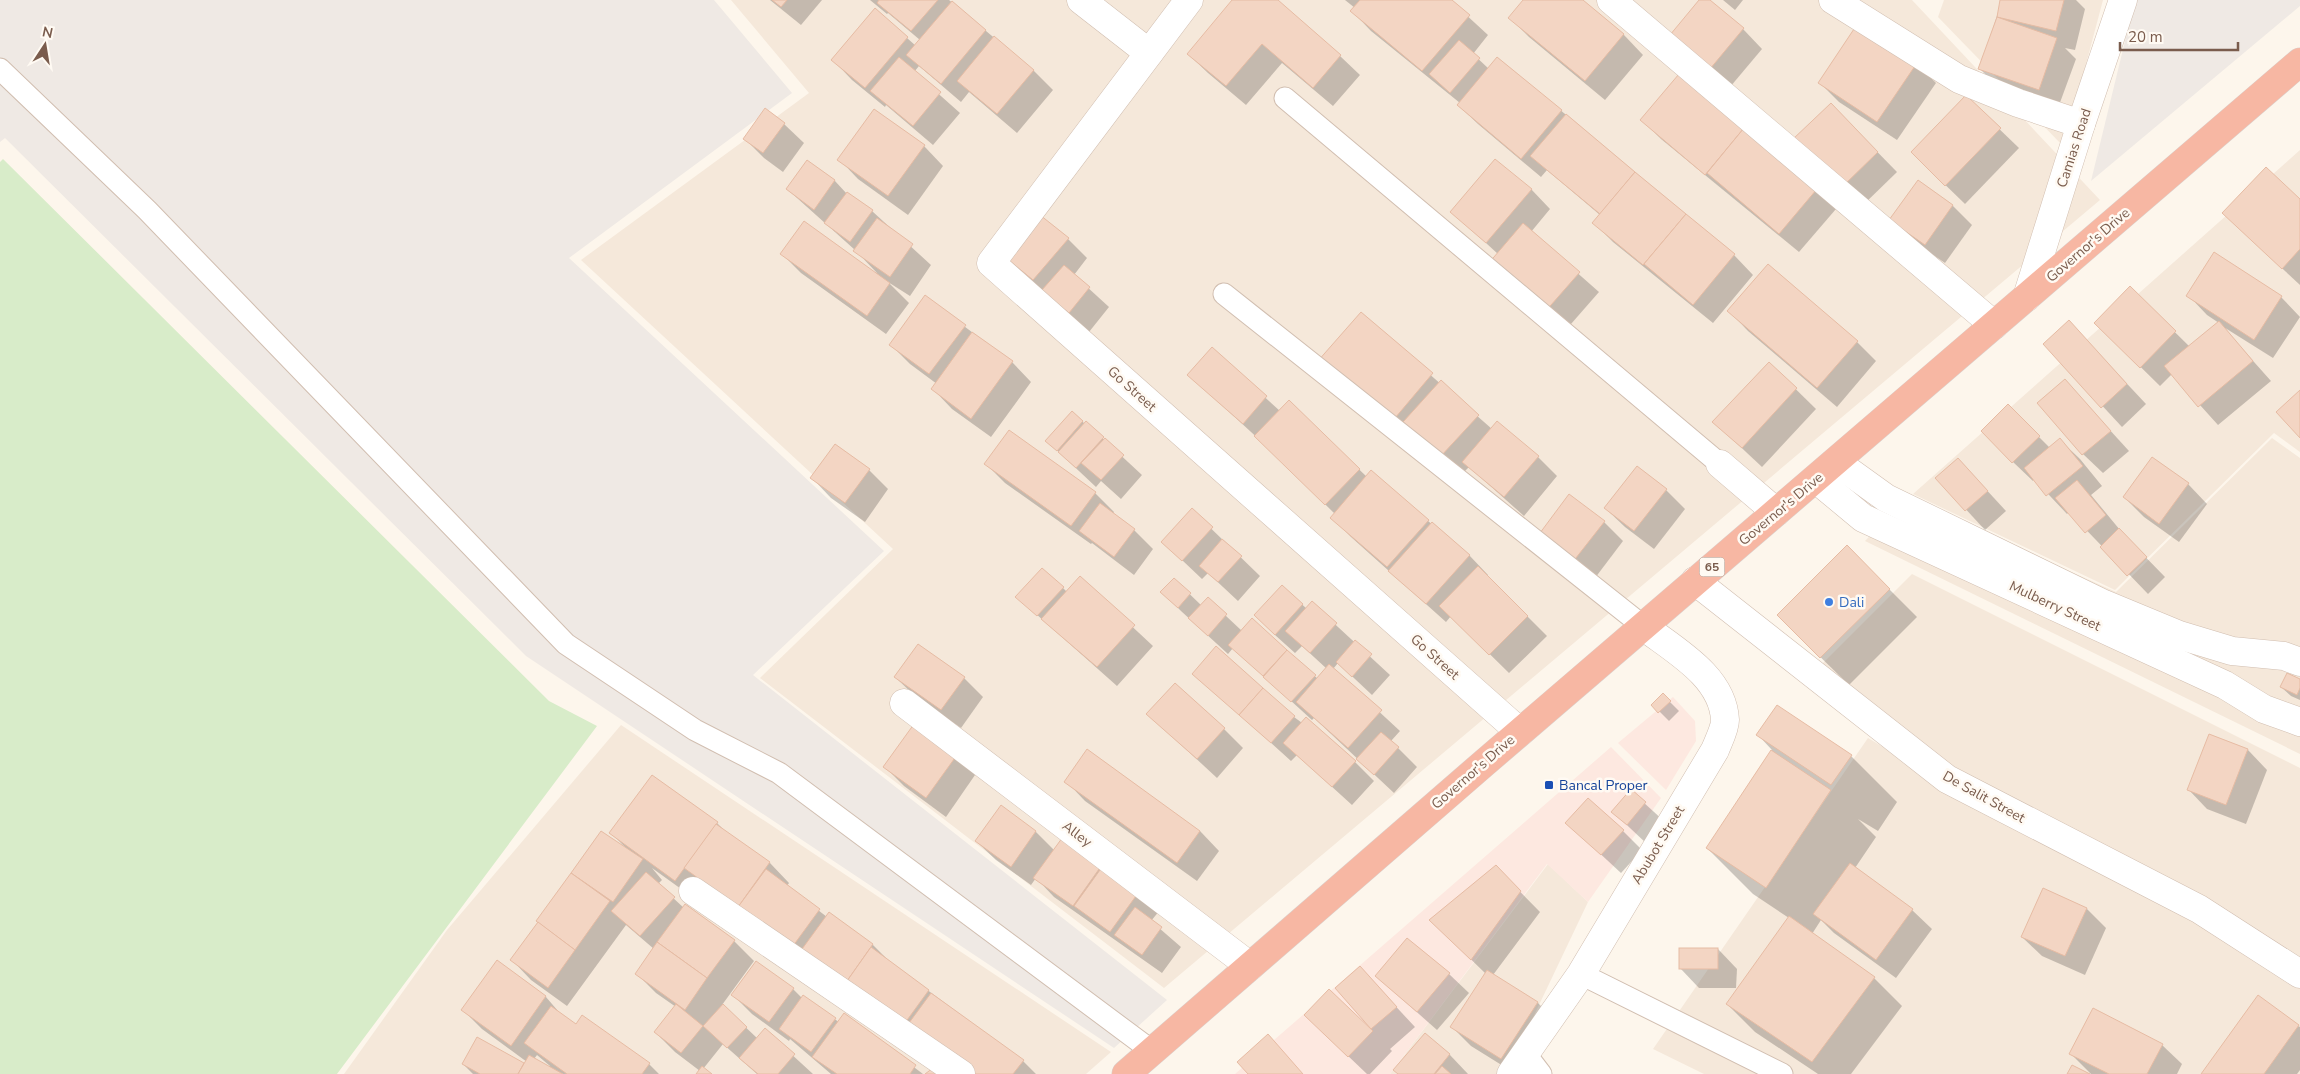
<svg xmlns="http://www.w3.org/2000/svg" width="2300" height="1074" font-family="'Nunito Sans',sans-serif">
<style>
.residential{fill:#f5e8da}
.commercial{fill:#fde8e0}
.industrial{fill:#efe9e4}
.green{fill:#d8ecc9}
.shadow{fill:#0003;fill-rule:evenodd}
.building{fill:#f3d5c3;stroke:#e6bba3}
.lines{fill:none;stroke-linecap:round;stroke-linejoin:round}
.lane-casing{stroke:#d1beb0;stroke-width:23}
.street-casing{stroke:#d1beb0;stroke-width:29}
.highway-casing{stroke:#dad1cd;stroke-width:29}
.lane{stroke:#fff;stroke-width:21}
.street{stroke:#fff;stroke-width:28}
.highway{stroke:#f7b7a3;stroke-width:28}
.shop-dot{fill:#3f7fe0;stroke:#fffaf3;stroke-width:2}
.transit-dot{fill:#1a4fb4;stroke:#fffaf3;stroke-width:2}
.labels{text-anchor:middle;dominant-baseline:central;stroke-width:5;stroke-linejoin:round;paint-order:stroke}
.shield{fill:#fffaf3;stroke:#a28b7f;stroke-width:1}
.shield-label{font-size:12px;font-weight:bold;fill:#7a5c4d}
.street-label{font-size:14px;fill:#7a5c4d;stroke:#fffaf3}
.shop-label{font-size:14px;fill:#366cbe;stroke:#fffaf3;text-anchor:start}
.transit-label{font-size:14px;fill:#164399;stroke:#fffaf3;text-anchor:start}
</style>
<rect width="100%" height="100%" fill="#fdf6ec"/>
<g class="residential">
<polygon points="731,0 1912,0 2100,200 1164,988 760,678 893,549 581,260 809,93"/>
<polygon points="1944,0 2103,0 2064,147 1938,17"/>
<polygon points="2300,150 2300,452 2274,433 2115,590 1913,494"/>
<polygon points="2272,438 2300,458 2300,754 1865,541 1907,498 2116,592"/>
<polygon points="1912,574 2300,768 2300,964 1952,772 1820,666"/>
<polygon points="621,725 1111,1052 1086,1074 344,1074 447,930"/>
<polygon points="1868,738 1976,803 2300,978 2300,1074 1704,1074 1653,1049"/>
<polygon points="1548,864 1588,902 1519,1047 1500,1074 1390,1074"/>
</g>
<g class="commercial">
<polygon points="1673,697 1695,721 1696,741 1666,790 1618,743"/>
<polygon points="1611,747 1661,798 1588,902 1547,864 1390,1074 1235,1074"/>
</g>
<g class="industrial">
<polygon points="0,0 714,0 792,93 569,258 884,551 753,675 1167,1000 1114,1048 526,656 5,138 0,142"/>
<polygon points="2135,0 2300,0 2300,6 2091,181"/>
</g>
<polygon class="green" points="3,159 549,701 597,726 337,1074 0,1074 0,162"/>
<g class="shadow">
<polygon points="770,0 822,0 801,25"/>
<polygon points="870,0 949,0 1034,71 1053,90 1017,133 969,92 961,102 919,66 914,72 960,113 933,145 886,105 885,107 852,80 833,60 907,38 916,46 920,40 888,13 887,14"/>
<polygon points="1234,0 1275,0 1340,56 1360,75 1333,106 1282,63 1246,105 1208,73 1188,54"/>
<polygon points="1345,0 1450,0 1488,35 1473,54 1489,69 1498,58 1734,255 1753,275 1713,323 1613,242 1594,223 1600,215 1547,170 1541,177 1478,124 1458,105 1460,103 1371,31 1352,11 1355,8"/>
<polygon points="1525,0 1581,0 1624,35 1643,55 1605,100 1529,37 1510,18"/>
<polygon points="1701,0 1708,0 1743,29 1762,49 1725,93 1686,60"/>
<polygon points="1723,0 1743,0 1735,10"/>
<polygon points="2002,0 2076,0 2085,9 2075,50 2065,48 2076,59 2058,108 1999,88 1980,69"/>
<polygon points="1917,64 1936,83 1897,140 1839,102 1820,83"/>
<polygon points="1679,76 1816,189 1836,209 1799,252 1661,139 1642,120"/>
<polygon points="1966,97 2019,148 1965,204 1932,172"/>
<polygon points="765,110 784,124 804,143 783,172 764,158 745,139"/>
<polygon points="874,111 924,146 943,166 908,215 858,179 839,159"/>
<polygon points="1850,124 1897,172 1860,208 1841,188"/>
<polygon points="808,162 835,181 847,194 872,211 931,265 910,296 888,282 909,303 886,334 801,273 782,254 877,273 855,250 787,189"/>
<polygon points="1918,182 1953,206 1972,225 1945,263 1910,239 1891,220"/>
<polygon points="1531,189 1550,209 1531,232 1599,292 1564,332 1498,254 1452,212"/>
<polygon points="2300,201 2300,285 2243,232"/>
<polygon points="1068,239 1087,258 1074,275 1109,307 1089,332 1062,310 1007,256"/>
<polygon points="2130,288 2190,347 2219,323 2207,315 2188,295 2281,297 2300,317 2273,358 2222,326 2271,381 2218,425 2172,374 2160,386 2096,323"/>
<polygon points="925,297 1012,362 1031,382 991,437 952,409 933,389 937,384 910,364 891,345"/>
<polygon points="1729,311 1857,342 1876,361 1837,407 1748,331"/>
<polygon points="1361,314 1492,429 1538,457 1557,476 1524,516 1469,467 1461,475 1338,382"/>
<polygon points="2069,322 2146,404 2122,427 2045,344"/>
<polygon points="1212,349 1280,411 1289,402 1367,477 1428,521 1469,555 1488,575 1487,576 1547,636 1509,673 1451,616 1446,622 1351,537 1332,517 1335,514 1263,443 1189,375"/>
<polygon points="1769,363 1816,409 1762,467 1714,422"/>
<polygon points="2065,381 2129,451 2103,473 2083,454"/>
<polygon points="2008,406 2050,448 2060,440 2080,459 2102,486 2091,495 2125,536 2165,577 2148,594 2069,512 2067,514 2034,479 2033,481 2013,462"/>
<polygon points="1072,412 1085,424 1086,423 1142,475 1121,499 1101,481 1096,487 1047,441"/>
<polygon points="1958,459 2006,511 1985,530 1937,478"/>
<polygon points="986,464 1095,493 1114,512 1113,514 1134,530 1153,549 1134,575 1092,543 1091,544 1005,483"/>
<polygon points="869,470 888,489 865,522 831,498 812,478"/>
<polygon points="2188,484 2207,504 2179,542 2144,517 2124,497"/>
<polygon points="1666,490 1685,509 1654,549 1625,527 1605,508"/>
<polygon points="1192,510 1260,576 1238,601 1208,573 1202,579 1163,542"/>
<polygon points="1604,522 1623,541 1592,582 1558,556"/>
<polygon points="1847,547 1917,617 1849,685 1806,643"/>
<polygon points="1080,578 1153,646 1117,686 1017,597 1063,588 1067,592"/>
<polygon points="1174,579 1202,606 1208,599 1242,631 1252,620 1318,679 1327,669 1302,646 1295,653 1275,635 1282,586 1307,609 1312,603 1390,675 1372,695 1338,663 1333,669 1400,731 1391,741 1417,767 1394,793 1314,718 1312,720 1233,648 1228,654 1181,611 1162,592"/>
<polygon points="1194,673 1294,717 1355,762 1374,781 1352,805 1297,755 1291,761"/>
<polygon points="895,677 964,678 983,697 961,728 915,696"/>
<polygon points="2300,681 2300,700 2291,696 2281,687"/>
<polygon points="1663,695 1679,711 1669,721 1653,705"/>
<polygon points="1777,707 1851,756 1897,802 1878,831 1858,819 1876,837 1855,868 1912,910 1932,929 1896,978 1834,933 1821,920 1812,934 1874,978 1902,1006 1851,1074 1818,1074 1755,1032 1727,1004 1789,918 1753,894 1707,848 1772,750 1758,735"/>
<polygon points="1148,714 1224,729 1243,748 1217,778"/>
<polygon points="2210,735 2248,750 2267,770 2246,824 2207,809 2188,789"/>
<polygon points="956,756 975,775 946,817 904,786 885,767"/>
<polygon points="1066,781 1200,831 1219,851 1197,881 1085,801"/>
<polygon points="1631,791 1665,822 1647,844 1613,812"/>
<polygon points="1001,807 1036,832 1054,850 1065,835 1160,910 1151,921 1181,947 1162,973 1054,897 1036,878 1031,885 996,860 976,841"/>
<polygon points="717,823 729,835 770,863 789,883 787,886 827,917 829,913 873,945 891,963 1023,1061 1036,1074 965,1074 695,899 652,868 662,880 658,884 684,908 685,906 734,941 754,961 722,1005 757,1038 765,1030 813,1074 757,1074 723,1044 703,1069 710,1074 698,1074 700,1071 675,1052 655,1032 676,1007 656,993 637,974 654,949 626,925 567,1006 531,980 512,960 601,833 626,848 611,833"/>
<polygon points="1567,823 1623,831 1642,850 1621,873"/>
<polygon points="1496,867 1540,912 1493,975 1538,1003 1557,1022 1516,1074 1471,1046 1452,1027 1486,974 1450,939"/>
<polygon points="2043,890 2087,909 2106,928 2085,975 2042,956 2022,937"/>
<polygon points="1407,940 1449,974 1469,993 1437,1030 1376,976"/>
<polygon points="1718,949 1737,969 1736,988 1699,988 1680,968"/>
<path d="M497,962L546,997L564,1018L649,1064L659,1074H473L463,1064L477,1039L525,1065L527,1062L482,1029L463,1010ZM537,1055L550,1066L549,1068L534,1059Z"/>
<polygon points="1360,968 1415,1027 1390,1049 1392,1051 1370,1074 1367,1074 1325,1034 1372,1029 1336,988"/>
<polygon points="793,989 802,998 839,1022 845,1015 923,1074 831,1074 790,1039 789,1041 752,1014 733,995"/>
<polygon points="2298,1026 2300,1027 2300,1070 2297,1074 2203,1074"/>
<polygon points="1425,1035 1450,1055 1468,1074 1399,1074"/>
<polygon points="2162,1045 2182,1064 2177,1074 2091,1074 2071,1054"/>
</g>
<g class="building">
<polygon points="772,0 787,0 781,7"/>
<polygon points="879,0 938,0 911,31 877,3"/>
<polygon points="1232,0 1278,0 1341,55 1313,88 1262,44 1226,86 1187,54"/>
<polygon points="1360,0 1452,0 1470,15 1422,71 1350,11"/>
<polygon points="1523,0 1583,0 1624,34 1585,81 1508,18"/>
<polygon points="1699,0 1710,0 1744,28 1705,75 1665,41"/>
<polygon points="2000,0 2064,0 2056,31 1997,17"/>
<polygon points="952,1 986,30 941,84 906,55"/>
<polygon points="875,8 908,37 865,88 831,60"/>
<polygon points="1997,17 2057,38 2039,90 1978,69"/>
<polygon points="1858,23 1917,63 1877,122 1818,83"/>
<polygon points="994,36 1034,70 997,114 957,81"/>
<polygon points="1459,40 1480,58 1450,93 1429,74"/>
<polygon points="899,57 941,92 913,126 870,91"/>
<polygon points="1497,57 1562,110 1521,159 1457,105"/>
<polygon points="1679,74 1744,128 1705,175 1640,120"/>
<polygon points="1966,95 2001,128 1945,186 1911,152"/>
<polygon points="1831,103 1878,152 1840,189 1792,140"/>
<polygon points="765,108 785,123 763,153 743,139"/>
<polygon points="874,109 925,145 888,196 837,160"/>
<polygon points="1566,114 1635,172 1600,214 1530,156"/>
<polygon points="1744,128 1817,189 1779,234 1707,173"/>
<polygon points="1495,159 1532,189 1486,243 1450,212"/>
<polygon points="807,160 835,180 814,210 786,189"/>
<polygon points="2266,167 2300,199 2300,249 2282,269 2222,213"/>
<polygon points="1635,172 1686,214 1643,265 1592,223"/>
<polygon points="1918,180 1953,205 1925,245 1889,220"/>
<polygon points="847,192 873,210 850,242 824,223"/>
<polygon points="1686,214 1735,254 1693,305 1644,264"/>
<polygon points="1040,215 1069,238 1033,280 1005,257"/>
<polygon points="877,218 913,244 890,277 853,251"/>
<polygon points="804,221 890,283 867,316 780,254"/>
<polygon points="1523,223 1580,272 1544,313 1488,264"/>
<polygon points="2214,252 2282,296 2254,340 2186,296"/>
<polygon points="1768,264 1858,341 1817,388 1727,311"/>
<polygon points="1064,265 1090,287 1069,313 1041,291"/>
<polygon points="2130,286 2176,331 2140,368 2094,323"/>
<polygon points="925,295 966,325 929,374 889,345"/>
<polygon points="1361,312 1433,373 1390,424 1317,362"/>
<polygon points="2069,320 2127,384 2101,408 2043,344"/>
<polygon points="2219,321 2253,361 2198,407 2164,366"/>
<polygon points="972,332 1013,361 971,419 931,389"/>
<polygon points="1212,347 1267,396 1243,424 1187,375"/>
<polygon points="1769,362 1797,388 1742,448 1712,422"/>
<polygon points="2065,379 2111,431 2082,455 2037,403"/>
<polygon points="1441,380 1479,415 1441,456 1403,422"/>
<polygon points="2300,390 2300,438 2276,412"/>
<polygon points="1289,400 1360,469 1325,505 1254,436"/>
<polygon points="2008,404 2040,436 2012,463 1981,431"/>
<polygon points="1072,411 1083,421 1057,451 1045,441"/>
<polygon points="1086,421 1104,437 1076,468 1058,452"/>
<polygon points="1497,421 1539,456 1504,497 1462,462"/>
<polygon points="1009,430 1096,492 1071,526 984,464"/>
<polygon points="1105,438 1124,455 1101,480 1081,463"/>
<polygon points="2060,438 2083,466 2046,496 2024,468"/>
<polygon points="835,444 870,469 845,503 810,478"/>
<polygon points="2152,457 2189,483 2159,524 2123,497"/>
<polygon points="1958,458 1988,491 1965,511 1935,478"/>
<polygon points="1637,466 1667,489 1634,531 1604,508"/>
<polygon points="1371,470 1429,520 1387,567 1330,518"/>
<polygon points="2077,480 2106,515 2085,533 2055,498"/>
<polygon points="1569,494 1605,521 1572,563 1537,537"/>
<polygon points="1100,503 1135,529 1114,557 1079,531"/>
<polygon points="1192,508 1213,527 1182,561 1161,542"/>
<polygon points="1432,522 1470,555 1426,604 1388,571"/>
<polygon points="2119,528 2147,557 2127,576 2100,547"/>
<polygon points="1222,539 1242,556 1218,582 1199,566"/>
<polygon points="1847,545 1890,589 1820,658 1777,615"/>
<polygon points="1478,566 1528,616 1489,655 1439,606"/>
<polygon points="1042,568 1064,587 1037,616 1015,597"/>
<polygon points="1080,576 1135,625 1097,667 1041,619"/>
<polygon points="1174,578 1191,593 1178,608 1160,592"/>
<polygon points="1282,585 1303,604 1275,635 1254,615"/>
<polygon points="1208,597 1227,614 1208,636 1188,618"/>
<polygon points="1312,601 1337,623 1310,653 1285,631"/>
<polygon points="1252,618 1287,650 1263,676 1228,645"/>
<polygon points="1355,640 1372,654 1352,677 1336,662"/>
<polygon points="918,644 965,677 941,710 894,677"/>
<polygon points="1216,646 1263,688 1239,715 1192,674"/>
<polygon points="1287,650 1316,675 1291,702 1263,677"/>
<polygon points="1329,664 1382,710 1348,748 1296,702"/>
<polygon points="2287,673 2300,679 2300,688 2297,695 2280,687"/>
<polygon points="1175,683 1225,728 1197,759 1146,714"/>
<polygon points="1263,688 1295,716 1271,743 1239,715"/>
<polygon points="1663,693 1671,701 1658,713 1651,705"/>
<polygon points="1777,705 1852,755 1831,785 1756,735"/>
<polygon points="1306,717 1356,761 1332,787 1283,743"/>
<polygon points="914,724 957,755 926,798 883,767"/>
<polygon points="1381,732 1399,747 1374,775 1356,759"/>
<polygon points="2209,734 2248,749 2226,805 2187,790"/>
<polygon points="1087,749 1200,831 1177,863 1064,782"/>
<polygon points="1771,750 1831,790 1766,888 1706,848"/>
<polygon points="652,775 718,822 675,881 609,833"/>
<polygon points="1631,789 1646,802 1627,825 1611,812"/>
<polygon points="1588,798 1624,830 1601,855 1565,823"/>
<polygon points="1001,805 1036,831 1011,867 975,841"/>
<polygon points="716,824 770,862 738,907 684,868"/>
<polygon points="601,831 643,859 613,902 571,873"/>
<polygon points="1065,834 1104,862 1073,906 1033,878"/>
<polygon points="1105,863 1141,889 1110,932 1074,906"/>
<polygon points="1850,863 1913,909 1876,960 1813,914"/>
<polygon points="1496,865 1521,891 1471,960 1429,920"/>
<polygon points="766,869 820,909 793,946 738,907"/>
<polygon points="646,872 675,897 640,936 611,911"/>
<polygon points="571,873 610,901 575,950 536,921"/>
<polygon points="2043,888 2087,908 2065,956 2021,937"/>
<polygon points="685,904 735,940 707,978 657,942"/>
<polygon points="1135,907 1162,927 1142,955 1114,935"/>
<polygon points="829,912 873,944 847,981 802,949"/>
<polygon points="1789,916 1875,977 1812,1062 1726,1004"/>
<polygon points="538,922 575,950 548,988 510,960"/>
<polygon points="1407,938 1450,973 1417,1012 1375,976"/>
<polygon points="657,942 707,978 685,1010 635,974"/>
<polygon points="871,947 929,990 905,1023 847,981"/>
<rect x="1679" y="948" width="39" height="21"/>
<polygon points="497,960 546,996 511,1046 461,1010"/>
<polygon points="756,961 794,988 769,1022 731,995"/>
<polygon points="1360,966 1397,1007 1371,1029 1335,988"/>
<polygon points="1487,970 1538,1002 1501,1059 1450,1027"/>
<polygon points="1329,989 1373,1031 1348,1057 1304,1015"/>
<polygon points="931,993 1024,1060 1013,1074 971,1074 906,1027"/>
<polygon points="803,995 836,1018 811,1052 779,1029"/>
<polygon points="2258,995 2299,1025 2264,1074 2201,1074"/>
<polygon points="676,1004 703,1026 681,1053 654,1032"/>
<polygon points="723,1004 747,1027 727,1048 703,1026"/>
<polygon points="551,1006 576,1024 582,1015 650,1063 642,1074 567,1074 524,1043"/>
<polygon points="2093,1008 2163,1044 2147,1074 2109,1074 2069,1054"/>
<polygon points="844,1013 916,1065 910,1074 837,1074 812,1057"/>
<polygon points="765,1028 795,1054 778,1074 758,1074 739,1058"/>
<polygon points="1425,1033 1450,1054 1434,1074 1398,1074 1393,1070"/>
<polygon points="1268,1034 1303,1074 1248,1074 1237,1062"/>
<polygon points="477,1037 524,1063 518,1074 480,1074 462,1064"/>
<polygon points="529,1055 563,1074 518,1074"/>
<polygon points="2072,1065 2090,1074 2067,1074"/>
<polygon points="702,1066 712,1074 696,1074"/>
<polygon points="1442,1066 1451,1074 1435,1074"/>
<polygon points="933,1068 938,1074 925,1074"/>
</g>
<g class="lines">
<g class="lane-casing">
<g id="lane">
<polyline points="0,69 147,210 566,644 695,730 779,773 1152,1051"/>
<polyline points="1285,98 1720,464"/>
<polyline points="1224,294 1643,626"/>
<polyline points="1581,974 1782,1074"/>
<polyline points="1525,1053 1541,1074"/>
</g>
</g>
<g class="street-casing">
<g id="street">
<polyline points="1081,0 1149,53"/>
<polyline points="1189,0 991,263 1520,732"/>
<polyline points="1611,0 1994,325"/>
<polyline points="1833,0 1959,79 2018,103 2081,124"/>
<polyline points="2027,297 2081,124 2123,0"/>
<polyline points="1836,462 1886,498 2104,604 2179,635 2232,651 2284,656 2300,662"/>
<polyline points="1720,464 1776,512"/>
<polyline points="1816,479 1863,518 2225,685 2264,709 2300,722"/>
<polyline points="1695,581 1947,779 2199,909 2300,974"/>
<polyline points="904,703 1250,966"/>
<polyline points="693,891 961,1074"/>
<path d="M1511,1074L1581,974L1715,750C1718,742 1725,729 1725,720C1723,676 1674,650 1643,626"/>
</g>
</g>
<g class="highway-casing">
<path id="highway" d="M1126,1074C1515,734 1908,399 2300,62"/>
</g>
<use href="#lane" class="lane"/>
<use href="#street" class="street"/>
<use href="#highway" class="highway"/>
</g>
<circle class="shop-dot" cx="1829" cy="602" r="5"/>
<rect class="transit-dot" x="1544" y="780" width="10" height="10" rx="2.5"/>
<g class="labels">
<rect class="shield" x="1699.5" y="557.5" width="25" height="19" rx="4"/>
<g class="shield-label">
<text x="1712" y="567">65</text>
</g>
<g class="street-label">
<text transform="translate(2074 148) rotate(-72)">Camias Road</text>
<text transform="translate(2088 245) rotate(-41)">Governor's Drive</text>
<text transform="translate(1132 389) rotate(42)">Go Street</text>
<text transform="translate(1781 509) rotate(-40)">Governor's Drive</text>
<text transform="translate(2055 606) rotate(25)">Mulberry Street</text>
<text transform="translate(1435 657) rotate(42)">Go Street</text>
<text transform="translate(1473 772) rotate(-41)">Governor's Drive</text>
<text transform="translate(1984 797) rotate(29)">De Salit Street</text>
<text transform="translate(1077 834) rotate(37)">Alley</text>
<text transform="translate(1658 845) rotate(-59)">Abubot Street</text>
</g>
<g class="shop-label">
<text x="1839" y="602">Dali</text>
</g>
<g class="transit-label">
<text x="1559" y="785">Bancal Proper</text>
</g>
</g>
<g transform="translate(45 45) rotate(12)" stroke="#fffaf3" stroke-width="4" paint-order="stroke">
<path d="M0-4L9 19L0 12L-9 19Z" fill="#7a5c4d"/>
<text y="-8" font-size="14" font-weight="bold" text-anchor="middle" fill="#7a5c4d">N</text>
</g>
<path d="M2120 42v8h118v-8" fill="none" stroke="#7a5c4d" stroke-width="2.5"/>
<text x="2128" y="42" font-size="15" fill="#7a5c4d" stroke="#fffaf3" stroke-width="4" paint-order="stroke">20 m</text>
</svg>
